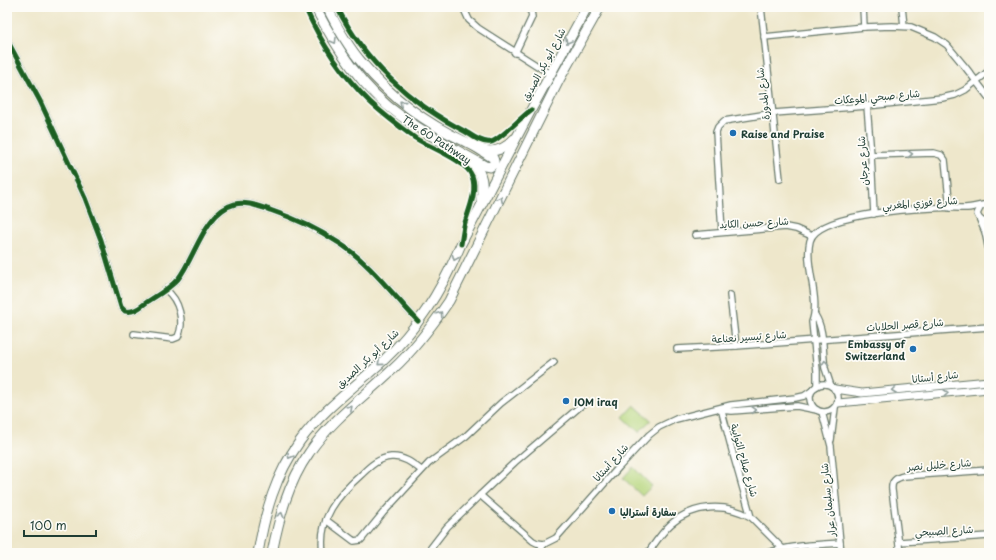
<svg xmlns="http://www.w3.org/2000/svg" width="996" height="560" font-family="'Playpen Sans','Playpen Sans Arabic',sans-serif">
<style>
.green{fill:#b5d57c;stroke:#6a8958}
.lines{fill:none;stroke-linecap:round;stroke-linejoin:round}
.minor-casing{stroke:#677869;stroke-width:8}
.tertiary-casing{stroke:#677869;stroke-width:9}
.primary-casing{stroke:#677869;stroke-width:11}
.minor{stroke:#fff;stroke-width:5.5}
.tertiary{stroke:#fff;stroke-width:7}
.primary{stroke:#fff;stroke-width:9}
.cycleway-casing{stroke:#fdfcf7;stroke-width:8}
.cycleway{stroke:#1b5e20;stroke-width:5}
.oneway{stroke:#8f9e9a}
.poi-dot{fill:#1f6fb2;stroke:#fdfcf7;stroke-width:1.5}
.labels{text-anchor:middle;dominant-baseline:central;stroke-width:3.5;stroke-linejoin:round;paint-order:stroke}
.street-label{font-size:10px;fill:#1f3d34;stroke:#fdfcf7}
.poi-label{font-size:10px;font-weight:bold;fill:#1f3d34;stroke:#fdfcf7;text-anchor:start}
</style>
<rect width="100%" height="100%" fill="#fdfcf7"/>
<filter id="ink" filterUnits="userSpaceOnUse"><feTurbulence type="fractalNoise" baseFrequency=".025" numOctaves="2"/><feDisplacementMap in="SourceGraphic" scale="8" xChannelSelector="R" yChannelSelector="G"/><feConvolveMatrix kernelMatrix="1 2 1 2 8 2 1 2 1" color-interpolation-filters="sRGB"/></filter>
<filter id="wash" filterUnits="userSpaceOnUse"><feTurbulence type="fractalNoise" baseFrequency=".012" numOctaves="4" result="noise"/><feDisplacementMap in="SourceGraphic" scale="16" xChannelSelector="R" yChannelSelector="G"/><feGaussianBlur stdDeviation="0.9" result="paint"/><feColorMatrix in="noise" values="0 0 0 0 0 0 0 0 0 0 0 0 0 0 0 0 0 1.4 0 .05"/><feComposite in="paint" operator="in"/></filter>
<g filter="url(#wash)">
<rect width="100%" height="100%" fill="#eee7cb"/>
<g class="green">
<polygon points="634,405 651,420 639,432 623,417"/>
<polygon points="633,467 652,486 642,496 623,478"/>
</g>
</g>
<g filter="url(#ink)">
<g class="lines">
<g class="minor-casing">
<g id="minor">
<polyline points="463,7 469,20 478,28 550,74"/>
<polyline points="761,7 780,179"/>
<polyline points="863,7 864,27"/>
<polyline points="902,7 904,26"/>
<polyline points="764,37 864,27 892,26 911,27 935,37 947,45 966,68 989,98"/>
<path d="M7,40L40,101L85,198L101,240L121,307L125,311C134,313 140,307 147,302C158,295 169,289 178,279C196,256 204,212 235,204C246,201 260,207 270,210C294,218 318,229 339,243C369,262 394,296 418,321"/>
<polyline points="515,53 532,17 531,11 525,7"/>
<polyline points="867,106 871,155 874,214"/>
<polyline points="871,155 934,153 941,155 945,160 950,208"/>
<polyline points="989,205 986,205 981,206 977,214 979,218 982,221 989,222"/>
<polyline points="980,220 985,232 989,251"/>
<polyline points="722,232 716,132 718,127 724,121 774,113 867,106 942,98 955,95 965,90 989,71"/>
<polyline points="695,235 786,227 796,229 812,236"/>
<polyline points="730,295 736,346"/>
<path d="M815,315C825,331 822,350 825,368C827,374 829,380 831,386"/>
<path d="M134,334L173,339L178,337C185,322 179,300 166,290"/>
<polyline points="677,349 736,346 989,327"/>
<circle cx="824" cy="398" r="14"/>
<path d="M817,386V371L812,322C821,299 804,266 810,241C816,215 908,209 932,208C943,207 954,208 965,208C971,208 977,206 983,205"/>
<polyline points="721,408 733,454 751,517"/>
<polyline points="719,410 732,411 797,406 817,410"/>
<polyline points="822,412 831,446 841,553"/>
<polyline points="831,440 835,408"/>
<polyline points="326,520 354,541 361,540 383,513 429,463 466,436 501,403 554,362"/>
<polyline points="899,542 989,536"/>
<polyline points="544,544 537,543 533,541 480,495 515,462 583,404"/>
<path d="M323,553C318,518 337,496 362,474C370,466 379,458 391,457C403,456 412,463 421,470"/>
<polyline points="427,553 447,527 480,495"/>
<polyline points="538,553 544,544 556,538 619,467 649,435 659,427 676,419 731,405 795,398 804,396 813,390"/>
<path d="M648,553C655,543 662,532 671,524C694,504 725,503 751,517L782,548"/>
<path d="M767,553C791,545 816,545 840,543"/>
<path d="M900,553L892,490C891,481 896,478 904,476L989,470"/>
</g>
</g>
<g class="tertiary-casing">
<g id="tertiary">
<polyline points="835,389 862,393 989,381"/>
<polyline points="838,403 989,389"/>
</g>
</g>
<g class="primary-casing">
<g id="primary">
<path d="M315,7C337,49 362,89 401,116C427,135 457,150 485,166L490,167L494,164V161L493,158L471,144"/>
<path d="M327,7C337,27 348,47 363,64C391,97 425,123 464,141C472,145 481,151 490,151C499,151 508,146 514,139"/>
<path d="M471,161C483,173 484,184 481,201"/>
<path d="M258,553C265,512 275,476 300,441C323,409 356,386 385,359C419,327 443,288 461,244L531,110L587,7"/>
<path d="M272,553C279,518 288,483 309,453C331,420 364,397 393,369C415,349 432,326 449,301L559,80L600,7"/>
</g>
</g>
<use href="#minor" class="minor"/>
<use href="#tertiary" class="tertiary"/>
<use href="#primary" class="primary"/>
<g class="cycleway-casing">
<g id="cycleway">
<path d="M305,7C320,41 343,76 370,102C384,115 400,127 415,138C429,147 467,161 472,176C478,192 468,211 464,226C463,232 462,238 461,244"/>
<path d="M337,7C365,62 411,104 466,132C472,136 483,144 491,142C500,140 521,117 531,110"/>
<path d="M7,40L40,101L85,198L101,240L121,307L125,311C134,313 140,307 147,302C158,295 169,289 178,279C196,256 204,212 235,204C246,201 260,207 270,210C294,218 318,229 339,243C369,262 394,296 418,321"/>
</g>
</g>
<use href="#cycleway" class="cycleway"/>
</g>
<defs><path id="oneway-chevron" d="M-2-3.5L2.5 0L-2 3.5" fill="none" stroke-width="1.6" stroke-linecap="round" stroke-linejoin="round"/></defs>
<g class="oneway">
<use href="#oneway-chevron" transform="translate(334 41) rotate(59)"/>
<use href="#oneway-chevron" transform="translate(568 41) rotate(119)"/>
<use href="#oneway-chevron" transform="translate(402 103) rotate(-139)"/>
<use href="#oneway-chevron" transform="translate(910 154) rotate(-2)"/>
<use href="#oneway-chevron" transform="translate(500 199) rotate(-63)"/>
<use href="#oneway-chevron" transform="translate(455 258) rotate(112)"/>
<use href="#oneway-chevron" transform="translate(440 314) rotate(-57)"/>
<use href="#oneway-chevron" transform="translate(380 363) rotate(139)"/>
<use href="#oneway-chevron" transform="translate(825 363) rotate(-96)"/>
<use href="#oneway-chevron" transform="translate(894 390) rotate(174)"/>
<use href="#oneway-chevron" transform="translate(946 393) rotate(-5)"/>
<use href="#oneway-chevron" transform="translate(350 408) rotate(-42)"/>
<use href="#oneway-chevron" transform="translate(754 410) rotate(-4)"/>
<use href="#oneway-chevron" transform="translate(290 456) rotate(121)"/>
<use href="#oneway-chevron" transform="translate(281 515) rotate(-74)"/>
</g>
</g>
<g class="poi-dot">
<circle cx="733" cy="133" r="4"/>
<circle cx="913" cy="349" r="4"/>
<circle cx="566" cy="401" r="4"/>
<circle cx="612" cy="511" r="4"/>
</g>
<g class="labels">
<g class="street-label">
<text transform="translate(543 64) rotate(-62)">شارع أبو بكر الصديق</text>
<text transform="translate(762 94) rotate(-97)">شارع المدورة</text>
<text transform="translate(877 96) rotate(-5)">شارع صبحي الموعكات</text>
<text transform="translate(437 139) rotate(33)">The 60 Pathway</text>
<text transform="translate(862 161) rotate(-94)">شارع عرجان</text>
<text transform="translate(920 202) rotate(-4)">شارع فوزي المغربي</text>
<text transform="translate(754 222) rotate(-3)">شارع حسن الكايد</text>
<text transform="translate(905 324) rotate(-4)">شارع قصر الحلابات</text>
<text transform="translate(749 336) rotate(-4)">شارع تيسير نعناعة</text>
<text transform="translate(367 358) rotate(-43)">شارع أبو بكر الصديق</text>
<text transform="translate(935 376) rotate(-6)">شارع أستانا</text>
<text transform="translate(745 460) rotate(74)">شارع صلاح الثوايبة</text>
<text transform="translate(610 462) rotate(-48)">شارع أستانا</text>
<text transform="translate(939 464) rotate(-4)">شارع خليل نصر</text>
<text transform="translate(827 500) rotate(-96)">شارع سليمان عرار</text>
<text transform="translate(944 530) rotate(-3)">شارع الصبيحي</text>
</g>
<g class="poi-label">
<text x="741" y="133">Raise and Praise</text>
<text x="905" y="343" text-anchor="end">Embassy of<tspan x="905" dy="12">Switzerland</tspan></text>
<text x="574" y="401">IOM iraq</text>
<text x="620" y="511">سفارة أستراليا</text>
</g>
</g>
<rect width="996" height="560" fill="none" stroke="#fdfcf7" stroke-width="24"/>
<path d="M24 530v6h72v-6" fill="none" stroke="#1f3d34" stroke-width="2"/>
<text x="30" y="530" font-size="12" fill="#1f3d34" stroke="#fdfcf7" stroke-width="3" paint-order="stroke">100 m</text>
</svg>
